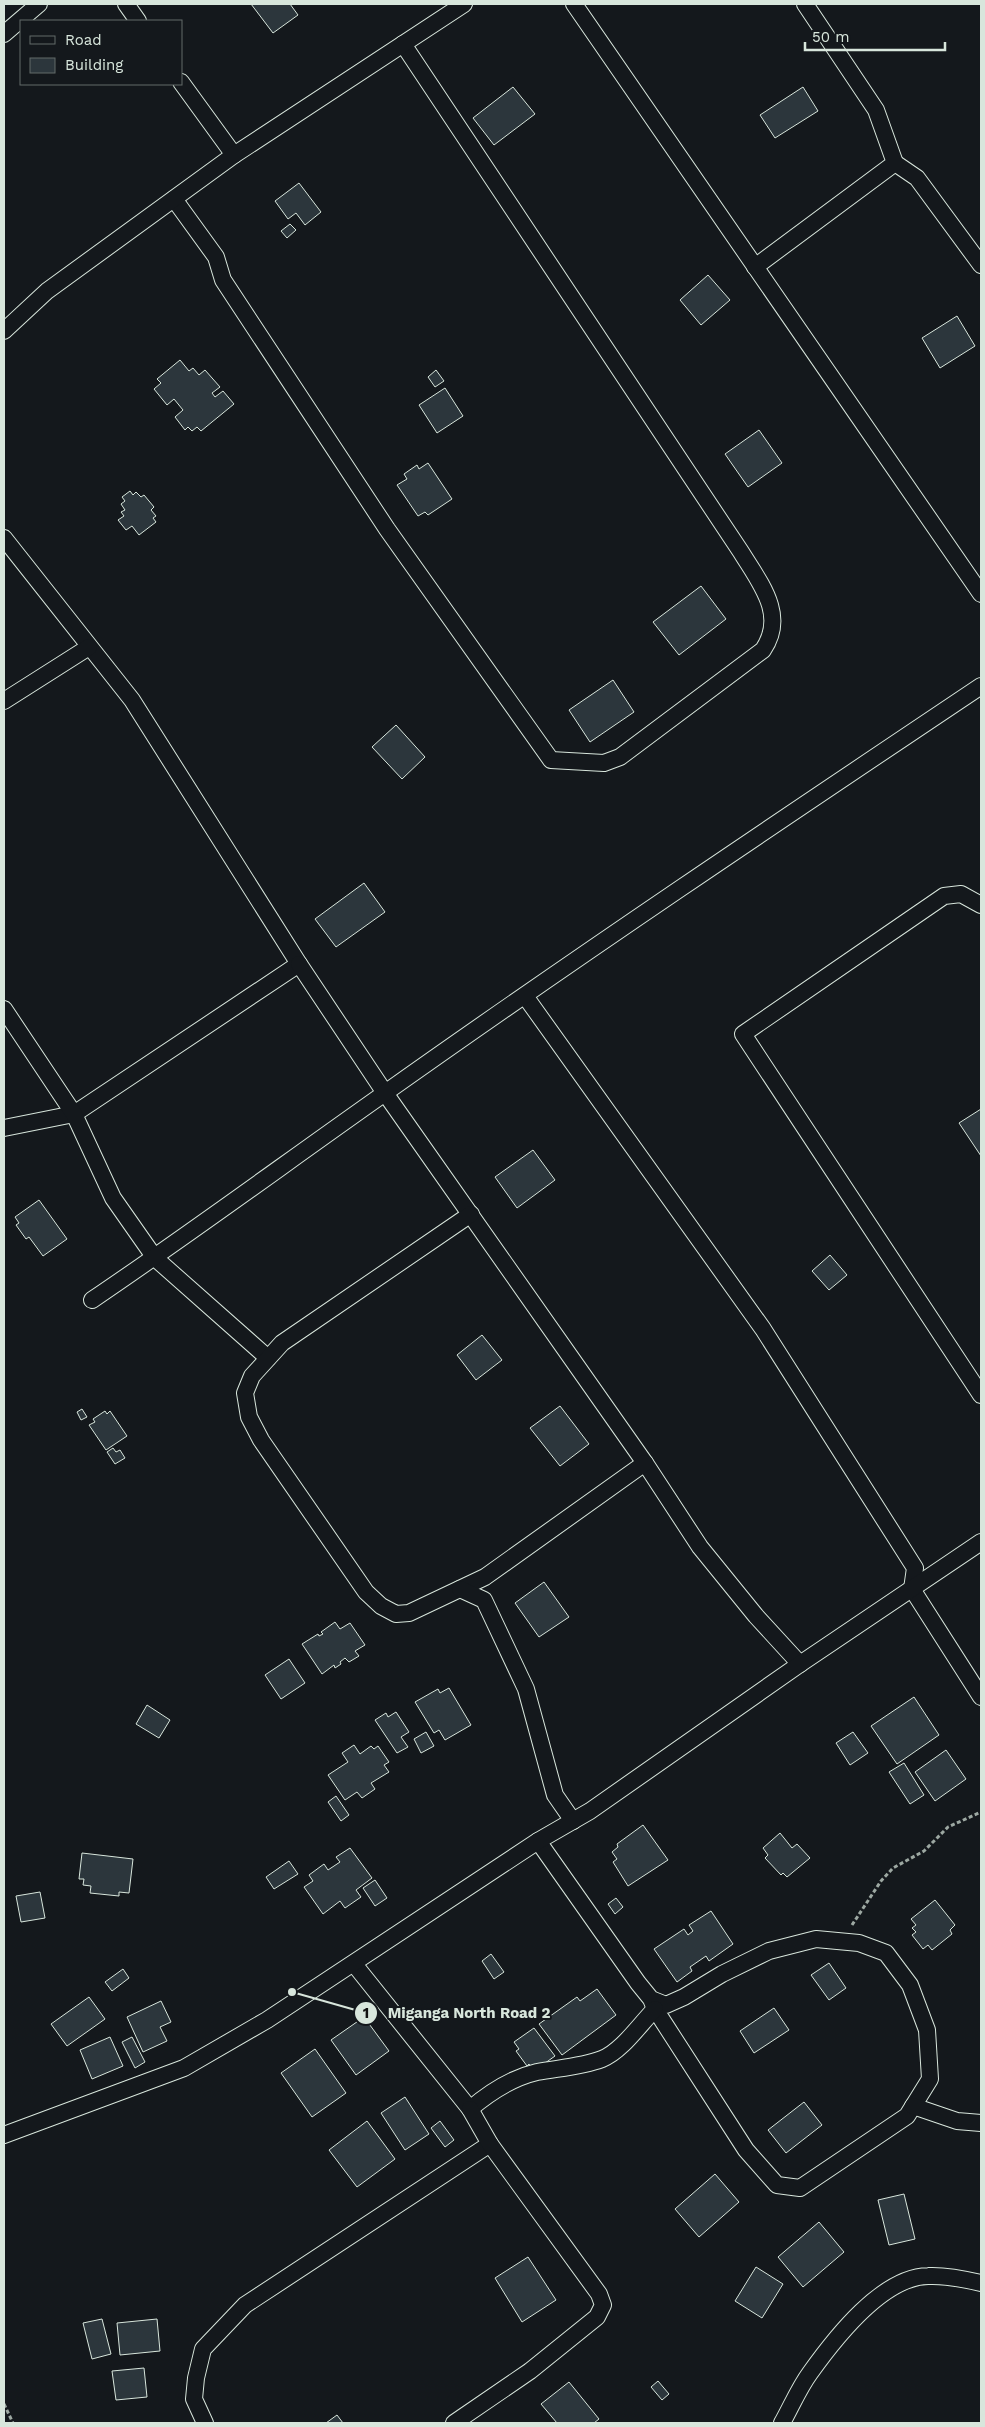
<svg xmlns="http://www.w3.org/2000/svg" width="985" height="2427" font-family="'Work Sans',sans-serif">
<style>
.building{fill:#2c363c;stroke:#d8e6dc}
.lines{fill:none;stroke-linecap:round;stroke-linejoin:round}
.minor-casing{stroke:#d8e6dc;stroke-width:18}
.path{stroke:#9da8a2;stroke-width:3;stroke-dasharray:4 2.5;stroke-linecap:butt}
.minor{stroke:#14181c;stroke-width:16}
.leader{fill:none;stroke:#d8e6dc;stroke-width:2}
.callout-dot{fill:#d8e6dc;stroke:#14181c;stroke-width:2}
.mark-label{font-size:15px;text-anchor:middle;font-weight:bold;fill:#111}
.callout-label{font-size:15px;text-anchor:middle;font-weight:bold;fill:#d8e6dc;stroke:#14181c;stroke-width:4;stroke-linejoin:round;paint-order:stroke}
</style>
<rect width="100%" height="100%" fill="#14181c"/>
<g class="building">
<polygon points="251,4 290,4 298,15 273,33"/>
<polygon points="513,87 535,114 494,145 473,118"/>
<polygon points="803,87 818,111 775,138 760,115"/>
<polygon points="299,183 321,212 305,225 296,213 288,219 275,201"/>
<polygon points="290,224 296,230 287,238 281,231"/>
<polygon points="708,275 730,300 701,325 680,300"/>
<polygon points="957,316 975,346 940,368 922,338"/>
<polygon points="180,360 189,371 193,368 199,375 205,370 220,387 212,393 215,397 223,391 234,404 201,431 197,427 192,431 188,427 185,430 175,417 183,410 174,399 167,405 154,389 161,383 157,379"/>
<polygon points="436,370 444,381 435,387 428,377"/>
<polygon points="445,388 463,416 437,433 419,405"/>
<polygon points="759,430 782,463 748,487 725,454"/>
<polygon points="428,463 452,499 428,515 425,512 418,516 397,485 407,479 404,474 417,465 419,469"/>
<polygon points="130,491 133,495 136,492 141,497 144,495 154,507 151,510 156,516 153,518 156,522 139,535 132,526 126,530 118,520 124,516 121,512 125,510 121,504 125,501 122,497"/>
<polygon points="701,586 726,619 679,655 653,622"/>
<polygon points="613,680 634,712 590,742 569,710"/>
<polygon points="396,725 425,757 402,779 372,747"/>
<polygon points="364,883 385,912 336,947 315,919"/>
<polygon points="981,1109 981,1156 959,1123"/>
<polygon points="533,1150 555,1180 517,1208 495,1177"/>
<polygon points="39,1200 67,1239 43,1256 29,1237 26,1239 16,1225 19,1223 15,1217"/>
<polygon points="830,1255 847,1275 829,1290 812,1271"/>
<polygon points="482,1335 502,1360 476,1380 457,1355"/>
<polygon points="560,1406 589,1444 560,1466 530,1428"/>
<polygon points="82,1409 87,1417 81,1420 77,1412"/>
<polygon points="105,1411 107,1414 110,1411 127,1436 106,1450 89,1425 95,1422 93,1419"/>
<polygon points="113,1448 116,1452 120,1450 125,1458 115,1464 107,1452"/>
<polygon points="544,1582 569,1617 539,1637 515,1603"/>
<polygon points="335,1622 340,1629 350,1623 365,1645 355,1651 359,1656 349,1662 345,1658 340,1662 341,1664 335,1668 334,1665 322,1674 302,1644 318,1634 319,1636 323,1634 321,1632"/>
<polygon points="289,1659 305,1683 281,1699 265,1675"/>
<polygon points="449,1688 471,1725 445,1740 439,1730 434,1733 415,1702 438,1689 440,1693"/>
<polygon points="914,1697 939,1735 897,1764 871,1726"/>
<polygon points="147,1705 170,1720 159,1738 136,1724"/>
<polygon points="396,1712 409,1732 401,1737 408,1747 397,1753 375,1720 386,1713 388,1717"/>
<polygon points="426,1732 434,1746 421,1753 414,1739"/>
<polygon points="853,1732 868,1753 850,1765 836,1743"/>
<polygon points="354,1745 360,1754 371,1746 374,1749 378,1746 389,1762 384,1765 389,1772 371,1783 375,1789 362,1798 357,1792 345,1800 328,1775 348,1762 342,1753"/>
<polygon points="946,1750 966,1779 935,1801 915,1772"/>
<polygon points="904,1763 924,1795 910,1804 889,1772"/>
<polygon points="336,1796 349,1815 341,1821 328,1802"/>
<polygon points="643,1825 668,1860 628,1886 613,1862 617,1859 612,1852 618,1847 617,1844"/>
<polygon points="780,1833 792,1848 797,1844 810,1858 787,1877 783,1873 781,1875 765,1858 768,1855 763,1848"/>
<polygon points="350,1848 372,1878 356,1890 361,1897 345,1908 340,1901 323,1914 304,1887 313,1881 309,1875 324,1864 328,1870 340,1862 336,1857"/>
<polygon points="82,1853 133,1859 129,1893 119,1892 119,1896 90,1893 91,1886 83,1885 84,1879 79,1879"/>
<polygon points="289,1861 298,1874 274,1889 266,1877"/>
<polygon points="375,1880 387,1898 375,1906 363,1888"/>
<polygon points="40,1892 45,1918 21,1922 16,1896"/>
<polygon points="616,1898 623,1907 615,1914 608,1904"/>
<polygon points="935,1900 955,1925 950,1930 952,1934 932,1950 928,1945 923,1949 912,1935 916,1932 912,1928 916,1925 911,1919"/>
<polygon points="711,1911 733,1944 709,1961 706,1956 690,1967 692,1971 677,1982 654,1949 684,1929 688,1935 693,1931 689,1925"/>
<polygon points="491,1954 504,1972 494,1979 482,1961"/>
<polygon points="829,1963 846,1988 829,2000 811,1975"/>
<polygon points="123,1969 129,1978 112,1991 105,1982"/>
<polygon points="597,1989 616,2015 562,2055 539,2024 577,1997 580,2001"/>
<polygon points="89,1997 105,2019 67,2046 51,2024"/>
<polygon points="161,2001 171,2022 160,2027 167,2041 143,2052 127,2017"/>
<polygon points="774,2008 789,2030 754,2053 740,2031"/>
<polygon points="364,2017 389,2051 356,2075 331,2040"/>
<polygon points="534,2028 555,2056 534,2071 529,2064 527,2066 516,2051 519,2049 514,2042"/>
<polygon points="110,2037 123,2066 92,2079 80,2050"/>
<polygon points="132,2037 145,2062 135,2068 122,2042"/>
<polygon points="315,2049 346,2093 312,2117 281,2073"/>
<polygon points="405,2097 429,2134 405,2150 381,2113"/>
<polygon points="804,2102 822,2125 786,2153 768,2130"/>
<polygon points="367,2121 395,2159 357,2187 329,2150"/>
<polygon points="440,2121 454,2140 445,2147 431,2128"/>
<polygon points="715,2174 739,2202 699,2237 675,2209"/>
<polygon points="904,2194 915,2239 889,2245 878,2200"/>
<polygon points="819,2222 844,2252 803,2287 778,2257"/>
<polygon points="528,2257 556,2300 522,2322 495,2278"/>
<polygon points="756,2267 783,2284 762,2318 735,2301"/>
<polygon points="102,2319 111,2354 92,2359 83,2323"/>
<polygon points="157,2319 160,2351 120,2355 117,2323"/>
<polygon points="144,2368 147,2397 116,2400 112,2371"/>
<polygon points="658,2381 669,2394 662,2400 651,2387"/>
<polygon points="569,2382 599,2419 594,2423 557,2423 541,2404"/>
<polygon points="337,2415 343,2423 326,2423"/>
</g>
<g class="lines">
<g class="minor-casing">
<g id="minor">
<polyline points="126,4 138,21"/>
<polyline points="574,4 981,594"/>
<polyline points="4,34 39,4"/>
<polyline points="181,82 234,155"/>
<polyline points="895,163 917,178 981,265"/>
<path d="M174,199L216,257L223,280L387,529L551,760L604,763L620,757L763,650C787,615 760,583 741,552L403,44"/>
<polyline points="755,267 895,163 876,110 805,4"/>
<polyline points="4,331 47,291 234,155 464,4"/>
<polyline points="4,538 132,700 299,964 74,1114 4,1128"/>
<polyline points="4,701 89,647"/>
<polyline points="981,905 961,894 944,896 743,1034 981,1395"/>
<polyline points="299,964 385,1093 645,1463 700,1547 756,1616 800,1664"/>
<polyline points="525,996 763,1329 915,1568 912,1589 981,1697"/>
<polyline points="4,1009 74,1114 113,1198 155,1258 268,1358"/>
<polyline points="471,1214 282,1343 252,1376 245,1393 249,1417 261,1440 366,1592 381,1606 396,1614 409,1613 485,1577 645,1463"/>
<path d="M92,1300C191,1233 287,1162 385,1093C581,954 781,820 981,686"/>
<polyline points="460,1589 484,1600 526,1689 555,1795 573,1821"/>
<polyline points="538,1841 638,1983 651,1999 666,2005 684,1997 722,1974 769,1951 816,1939 859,1943 886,1953 910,1985 927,2030 930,2079 907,2116 800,2188 777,2185 746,2150 655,2009 651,1999"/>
<path d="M354,1964L470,2109C490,2092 511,2078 537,2072C558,2068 581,2067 602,2059C622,2051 640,2024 655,2009"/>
<polyline points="913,2106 957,2121 981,2123"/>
<polyline points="4,2135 184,2068 267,2020 538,1841 590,1811 800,1664 981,1542"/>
<polyline points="205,2423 194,2399 196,2378 203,2349 245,2305 490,2144"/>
<polyline points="454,2423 530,2371 597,2317 603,2305 599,2294 490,2144 470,2109"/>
<path d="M782,2423C791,2407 799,2388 810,2373C835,2338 882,2277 928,2276C946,2275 964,2279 981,2283"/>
</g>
</g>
<g class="path">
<polyline points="852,1925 881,1881 893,1868 924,1851 948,1827 981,1812"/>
<polyline points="4,2404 13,2423"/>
</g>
<use href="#minor" class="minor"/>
</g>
<path class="leader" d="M292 1992L366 2013"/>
<g class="callout-dot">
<circle cx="292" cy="1992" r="5"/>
<circle cx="366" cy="2013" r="12"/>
</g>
<g class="mark-label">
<text x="366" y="2018">1</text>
</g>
<g class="callout-label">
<text x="469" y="2018">Miganga North Road 2</text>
</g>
<rect width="985" height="2427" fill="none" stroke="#d8e6dc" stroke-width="10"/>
<rect x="20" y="20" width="162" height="65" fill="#14181c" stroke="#626a69"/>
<rect x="30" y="36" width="25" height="8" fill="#14181c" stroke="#626a69"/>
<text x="65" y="45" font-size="15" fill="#d8e6dc">Road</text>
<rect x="30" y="58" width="25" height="15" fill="#2c363c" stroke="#626a69"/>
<text x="65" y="70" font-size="15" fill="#d8e6dc">Building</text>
<path d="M805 42v8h140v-8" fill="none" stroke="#d8e6dc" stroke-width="2.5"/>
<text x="812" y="42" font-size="15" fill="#d8e6dc" stroke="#14181c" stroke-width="4" paint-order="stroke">50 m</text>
</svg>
